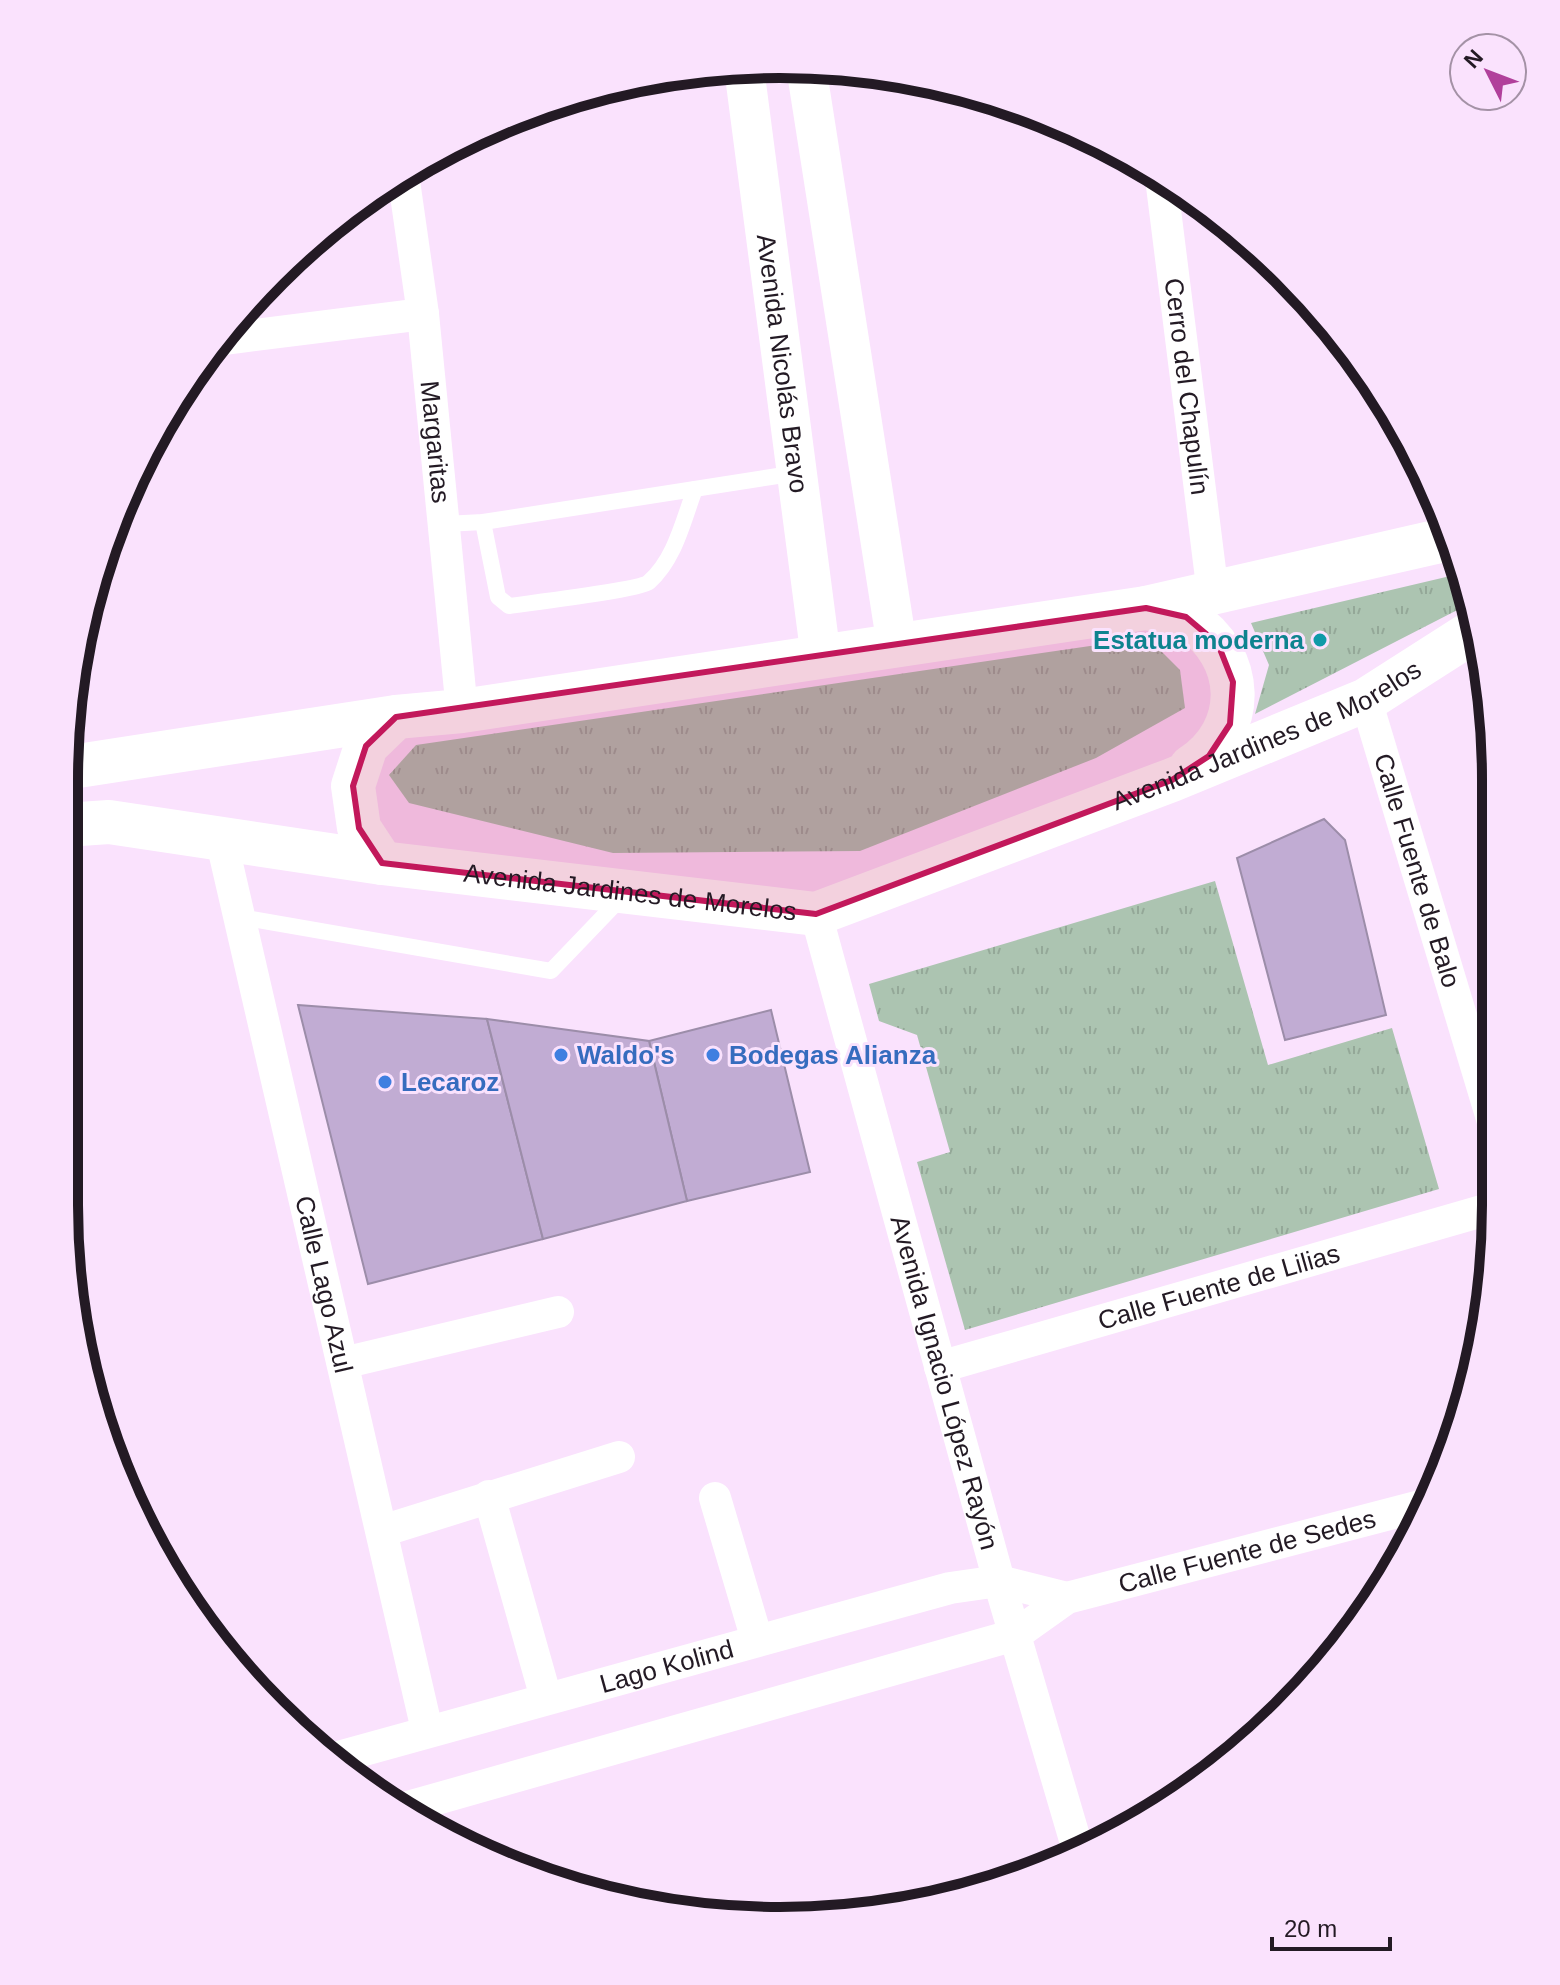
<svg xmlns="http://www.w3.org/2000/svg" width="1560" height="1985" font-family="Helvetica,sans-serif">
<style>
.grass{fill:url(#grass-tufts)}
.building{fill:#c1acd3;stroke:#9c8da9;stroke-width:2}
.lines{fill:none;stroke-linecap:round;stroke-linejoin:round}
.service{stroke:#fff;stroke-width:16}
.minor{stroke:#fff;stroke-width:32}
.tertiary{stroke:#fff;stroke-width:40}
.secondary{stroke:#fff;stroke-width:44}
.marked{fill:#c2185b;fill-opacity:0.2;stroke:#c2185b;stroke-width:6;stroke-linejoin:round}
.culture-dot{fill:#0f9aa8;stroke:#fae2fd;stroke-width:3}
.shop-dot{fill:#3f7fe0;stroke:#fae2fd;stroke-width:3}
.labels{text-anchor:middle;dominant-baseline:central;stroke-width:6;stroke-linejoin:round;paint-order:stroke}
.street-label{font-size:26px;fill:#231a24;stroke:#fae2fd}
.culture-label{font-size:26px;font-weight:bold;fill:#0d838f;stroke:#fae2fd;text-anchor:end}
.shop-label{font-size:26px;font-weight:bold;fill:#366cbe;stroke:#fae2fd;text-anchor:start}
.rim{fill:none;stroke:#231a24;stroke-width:10}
</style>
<defs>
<pattern id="grass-tufts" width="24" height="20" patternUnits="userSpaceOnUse" patternTransform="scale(2)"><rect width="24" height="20" fill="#acc4b1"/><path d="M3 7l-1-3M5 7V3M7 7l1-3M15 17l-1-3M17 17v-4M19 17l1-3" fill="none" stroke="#94a898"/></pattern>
</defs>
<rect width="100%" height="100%" fill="#fae2fd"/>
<g class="grass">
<polygon points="1463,573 1469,604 1255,714 1269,665 1251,623"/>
<polygon points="1152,642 1180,670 1185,708 1096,758 860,851 613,853 409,803 389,775 416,745 1090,646"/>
<polygon points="1215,881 1268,1065 1392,1028 1439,1189 965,1330 917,1162 950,1152 917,1035 879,1021 869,984"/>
</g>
<g class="building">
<polygon points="1324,819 1345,840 1386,1015 1285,1040 1237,858"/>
<polygon points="298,1005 487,1019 543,1239 368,1284"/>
<polygon points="771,1010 810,1172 687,1201 649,1041"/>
<polygon points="487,1019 649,1041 687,1201 543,1239"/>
</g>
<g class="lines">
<g class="service">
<path d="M483,522L498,597L509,606C529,603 640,590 649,582C675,559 683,521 695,489"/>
<polyline points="445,524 483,522 797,473"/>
<polyline points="240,917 551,971 622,897"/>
</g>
<g class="minor">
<path id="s1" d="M403,174L423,314L462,711"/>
<path id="s2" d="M1161,178L1213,594"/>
<polyline points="216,340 423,314"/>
<path id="s3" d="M1366,700L1496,1132"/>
<path id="s4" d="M221,838L427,1730"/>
<path id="s5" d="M816,914L999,1581L1078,1850"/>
<polyline points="343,1363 558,1312"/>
<path id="s6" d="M940,1367L1496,1207"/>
<polyline points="489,1496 546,1698"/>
<polyline points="715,1498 757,1640"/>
<polyline points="382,1531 619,1457"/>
<path id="s7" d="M335,1758L950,1588L999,1581L1067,1598"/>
<path id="s8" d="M401,1809L1015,1635L1067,1598L1428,1504"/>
</g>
<g class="tertiary">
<polyline points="806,66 897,646"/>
<path id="s9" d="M744,68L821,658"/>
</g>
<g class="secondary">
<path d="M1146,608C1158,611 1177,612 1188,619C1246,656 1248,730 1191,767"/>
<polyline points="65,768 396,717 462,711 1146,608 1453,538"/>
<path id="s10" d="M65,825L109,822L382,863L816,914L1172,780L1366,700L1474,631"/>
<polyline points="382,863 359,828 353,786 366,746 396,717"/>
</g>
</g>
<path class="marked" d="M1146,608L1186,617L1218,644L1233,682L1230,724L1209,756L1172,780L816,914L382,863L359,828L353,786L366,746L396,717Z"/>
<circle class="culture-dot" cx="1320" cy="640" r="8"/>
<g class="shop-dot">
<circle cx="561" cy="1055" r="8"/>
<circle cx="713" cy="1055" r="8"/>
<circle cx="385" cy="1082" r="8"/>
</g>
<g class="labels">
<g class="street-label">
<text stroke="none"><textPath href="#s9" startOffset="298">Avenida Nicolás Bravo</textPath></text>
<text stroke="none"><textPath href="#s2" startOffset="210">Cerro del Chapulín</textPath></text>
<text stroke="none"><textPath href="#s1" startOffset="270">Margaritas</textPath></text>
<text stroke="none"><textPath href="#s10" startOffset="1242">Avenida Jardines de Morelos</textPath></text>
<text stroke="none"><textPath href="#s3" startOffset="178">Calle Fuente de Balo</textPath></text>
<text stroke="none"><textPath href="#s10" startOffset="570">Avenida Jardines de Morelos</textPath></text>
<text stroke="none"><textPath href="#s4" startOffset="458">Calle Lago Azul</textPath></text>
<text stroke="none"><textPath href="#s6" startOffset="290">Calle Fuente de Lilias</textPath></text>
<text stroke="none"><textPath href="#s5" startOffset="486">Avenida Ignacio López Rayón</textPath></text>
<text stroke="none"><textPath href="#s8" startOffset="888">Calle Fuente de Sedes</textPath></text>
<text stroke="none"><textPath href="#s7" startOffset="344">Lago Kolind</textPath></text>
</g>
<g class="culture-label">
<text x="1304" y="640">Estatua moderna</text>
</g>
<g class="shop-label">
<text x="577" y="1055">Waldo's</text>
<text x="729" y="1055">Bodegas Alianza</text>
<text x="401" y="1082">Lecaroz</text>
</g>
</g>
<path d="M0 0H1560V1985H0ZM780 78H780A702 702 0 0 1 1482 780V1205A702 702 0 0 1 780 1907H780A702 702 0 0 1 78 1205V780A702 702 0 0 1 780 78Z" fill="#fae2fd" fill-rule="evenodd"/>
<path class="rim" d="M780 78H780A702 702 0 0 1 1482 780V1205A702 702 0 0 1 780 1907H780A702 702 0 0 1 78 1205V780A702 702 0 0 1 780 78Z"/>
<g transform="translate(1488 72) rotate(312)"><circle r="38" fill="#fae2fd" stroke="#a492a6" stroke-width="2"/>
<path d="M0-6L14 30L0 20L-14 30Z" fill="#b1409b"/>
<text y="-12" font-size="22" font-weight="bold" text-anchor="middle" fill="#231a24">N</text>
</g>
<path d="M1272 1937v12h118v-12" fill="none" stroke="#231a24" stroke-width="4"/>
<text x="1284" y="1937" font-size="24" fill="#231a24" stroke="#fae2fd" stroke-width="6" paint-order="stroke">20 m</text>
</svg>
